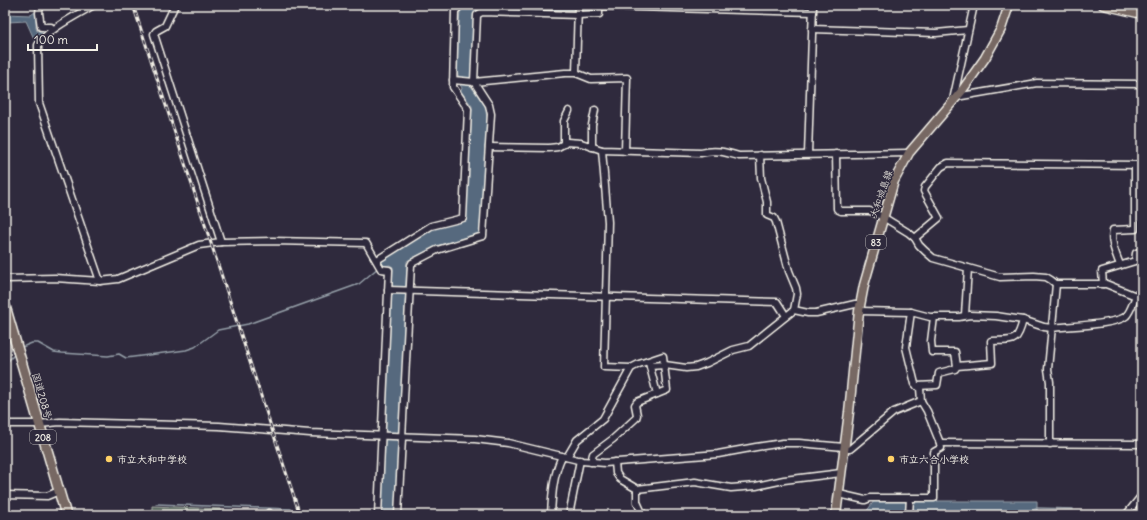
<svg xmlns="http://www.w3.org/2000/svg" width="1147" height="520" font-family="Delius,'Klee One',sans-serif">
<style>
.green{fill:#5b6b62;stroke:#a8aea5}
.water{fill:#56697e;stroke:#959fa8}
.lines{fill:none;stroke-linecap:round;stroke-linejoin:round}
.stream{stroke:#959fa8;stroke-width:1.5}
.minor-casing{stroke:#f4f1e8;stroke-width:9}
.major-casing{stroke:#f4f1e8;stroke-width:11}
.highway-casing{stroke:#f4f1e8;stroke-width:12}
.minor{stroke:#2f2a3d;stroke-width:6}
.major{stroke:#776864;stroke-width:8}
.highway{stroke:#776864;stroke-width:9}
.rail-casing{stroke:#f4f1e8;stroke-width:3}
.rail{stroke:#2f2a3d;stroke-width:1.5;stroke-dasharray:4.5;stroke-linecap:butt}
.poi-dot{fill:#ffd166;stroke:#2f2a3d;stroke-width:1.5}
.labels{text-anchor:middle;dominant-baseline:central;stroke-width:3;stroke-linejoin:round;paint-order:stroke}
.shield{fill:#2f2a3d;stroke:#b9b5b5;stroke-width:1}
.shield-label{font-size:9px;font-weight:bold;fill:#f4f1e8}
.street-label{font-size:10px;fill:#f4f1e8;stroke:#2f2a3d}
.poi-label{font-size:10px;font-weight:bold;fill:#f4f1e8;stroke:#2f2a3d;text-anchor:start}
</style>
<rect width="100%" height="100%" fill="#2f2a3d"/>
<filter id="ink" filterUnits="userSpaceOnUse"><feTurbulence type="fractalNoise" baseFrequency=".025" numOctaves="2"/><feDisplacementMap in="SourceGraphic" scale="8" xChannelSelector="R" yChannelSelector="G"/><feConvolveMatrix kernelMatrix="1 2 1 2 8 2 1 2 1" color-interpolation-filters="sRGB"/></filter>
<g filter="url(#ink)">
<polygon class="green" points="152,506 221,509 221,515 152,515"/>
<g class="water">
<polygon points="467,5 595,5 595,11 580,11 480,9 475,13 470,85 485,106 487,118 481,233 436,246 407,261 396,515 381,515 393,267 390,265 384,266 379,260 433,229 465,221 472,110 472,106 461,91 462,88 459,83 459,76 455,71 460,12"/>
<polygon points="36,11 36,28 37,31 47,30 37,42 35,41 26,21 8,22 5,24 5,14 31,15"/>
<polygon points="874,501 1037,501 1037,515 880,514 880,515 864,515"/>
</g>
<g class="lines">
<g class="stream">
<polyline points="22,347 32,343 38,343 54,352 62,353 108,356 119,354 126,358 186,350 195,347 218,330 248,324 359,284 379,267"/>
<polyline points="5,364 15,354"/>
<polyline points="156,504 291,509"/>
<polyline points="1035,508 1073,509"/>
</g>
<g class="minor-casing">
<g id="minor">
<polyline points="40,5 39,13 41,27 51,27 53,29"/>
<path d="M94,5C79,14 46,30 38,45L39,103L100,281"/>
<polyline points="175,5 165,26 156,31 154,34 221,242"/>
<polyline points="599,6 813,12"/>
<polyline points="812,29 936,33 968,30"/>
<polyline points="576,73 578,5"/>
<polyline points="453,80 474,82 565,73 576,73 591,79 627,78 625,151"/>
<polyline points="956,97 1037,83 1142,84"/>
<polyline points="953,100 974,5"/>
<polyline points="564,144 564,121 569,111"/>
<path d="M489,147L549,148L558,147L567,142L581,143L602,150L701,153C715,149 725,152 739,156L909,153"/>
<polyline points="592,147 592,125 595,110"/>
<polyline points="808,154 813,5"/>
<polyline points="836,154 837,209 841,211 870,211 883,217 909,233 915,238 919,245 925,251 933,258 1000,277 1034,276 1046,277 1051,280 1056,284 1106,284 1136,296 1142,296"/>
<polyline points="915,238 939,218 924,191 925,187 941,167 948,163 1142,165"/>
<polyline points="377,260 431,226 463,218 468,109 453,87 455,11 461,5"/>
<path d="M1120,265C1116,254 1110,242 1113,230L1135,229V165"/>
<polyline points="5,279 55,278 100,281 118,279 199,245 221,242 273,241 366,243 381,269 389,270 378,515"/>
<polyline points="1103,284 1102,271 1135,261 1136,253 1142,251"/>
<polyline points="388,290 777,302 786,316"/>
<polyline points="794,310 808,313 816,313 855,304 860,304"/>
<path d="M859,311L911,312L930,317H959L970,315L996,316L1023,320L1044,327L1052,328C1067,326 1116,325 1126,316C1131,311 1133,302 1136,296"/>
<polyline points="965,315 968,268"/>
<polyline points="934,317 931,341 932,352 955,352 957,366"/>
<polyline points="649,363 657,394"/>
<polyline points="650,366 665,365 686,368 696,367 707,363 733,350 749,346 794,310 797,294 796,288 789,271 776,222 774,218 767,215 767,202 761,178 760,155"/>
<path d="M917,386L937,385L939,373L955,369L957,366L992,363L991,341C1014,340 1017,344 1023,320"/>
<polyline points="5,424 39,424 60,422 219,426 310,433 475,439 508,443 582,461 605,463 718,454 756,447 783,443 799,443 844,447"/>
<polyline points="940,443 1142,444"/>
<polyline points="1050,444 1050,382 1048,369 1056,284"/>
<polyline points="844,449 850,449 894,412 921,401"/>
<polyline points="567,457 577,440 603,419 631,368"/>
<polyline points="591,462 593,454 613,439 636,418 637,415 635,405 637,402 667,390 663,356 639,364 631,368 604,367 608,222 602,150"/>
<polyline points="615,462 616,473 620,479 637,489 695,482 731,488 756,486 784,480 841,473"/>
<polyline points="637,489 637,502 643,515"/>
<polyline points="839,494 865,500 870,498 934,498 934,452 941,448 940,443 927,411 921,401 920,388 915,384 906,347 911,312"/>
<polyline points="5,495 47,496 59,491"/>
<polyline points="269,515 269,513"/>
<polyline points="398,515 411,265 412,263 437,250 483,236 491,114 489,105 474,82 477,15 482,12 578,15 599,14 599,5"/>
<path d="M551,515C552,494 553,476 562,456"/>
<polyline points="570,515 570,510 580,460"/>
<polyline points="909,515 910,498"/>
<polyline points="1126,515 1142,495"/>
</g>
</g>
<g class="major-casing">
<g id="major">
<polyline points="1103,5 1142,14"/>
<polyline points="836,515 849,412 859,311 864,285 894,181 909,153 961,92 985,58 1001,29 1009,5"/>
</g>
</g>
<g class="highway-casing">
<polyline id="highway" points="5,306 66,515"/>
</g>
<use href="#minor" class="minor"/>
<use href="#major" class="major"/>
<use href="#highway" class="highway"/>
<g class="rail-casing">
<polyline id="rail" points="133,5 300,515"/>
</g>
<use href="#rail" class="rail"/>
</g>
</g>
<g class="poi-dot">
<circle cx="109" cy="459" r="4"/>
<circle cx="891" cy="459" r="4"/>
</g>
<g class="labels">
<g class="shield">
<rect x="866" y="235" width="20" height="14" rx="3"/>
<rect x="30" y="430" width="26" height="14" rx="3"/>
</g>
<g class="shield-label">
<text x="876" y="242">83</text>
<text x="43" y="437">208</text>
</g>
<g class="street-label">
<text transform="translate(881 194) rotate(-71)">大和城島線</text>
<text transform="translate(42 396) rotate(74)">国道208号</text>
</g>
<g class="poi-label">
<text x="117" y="459">市立大和中学校</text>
<text x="899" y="459">市立六合小学校</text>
</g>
</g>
<rect width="1147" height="520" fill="none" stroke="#2f2a3d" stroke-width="20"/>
<rect x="10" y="10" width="1127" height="500" fill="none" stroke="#f4f1e8" stroke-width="1.5" filter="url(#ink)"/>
<path d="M28 44v6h69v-6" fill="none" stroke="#f4f1e8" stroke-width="2"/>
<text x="34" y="44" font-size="12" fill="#f4f1e8" stroke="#2f2a3d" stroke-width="3" paint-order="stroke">100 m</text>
</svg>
